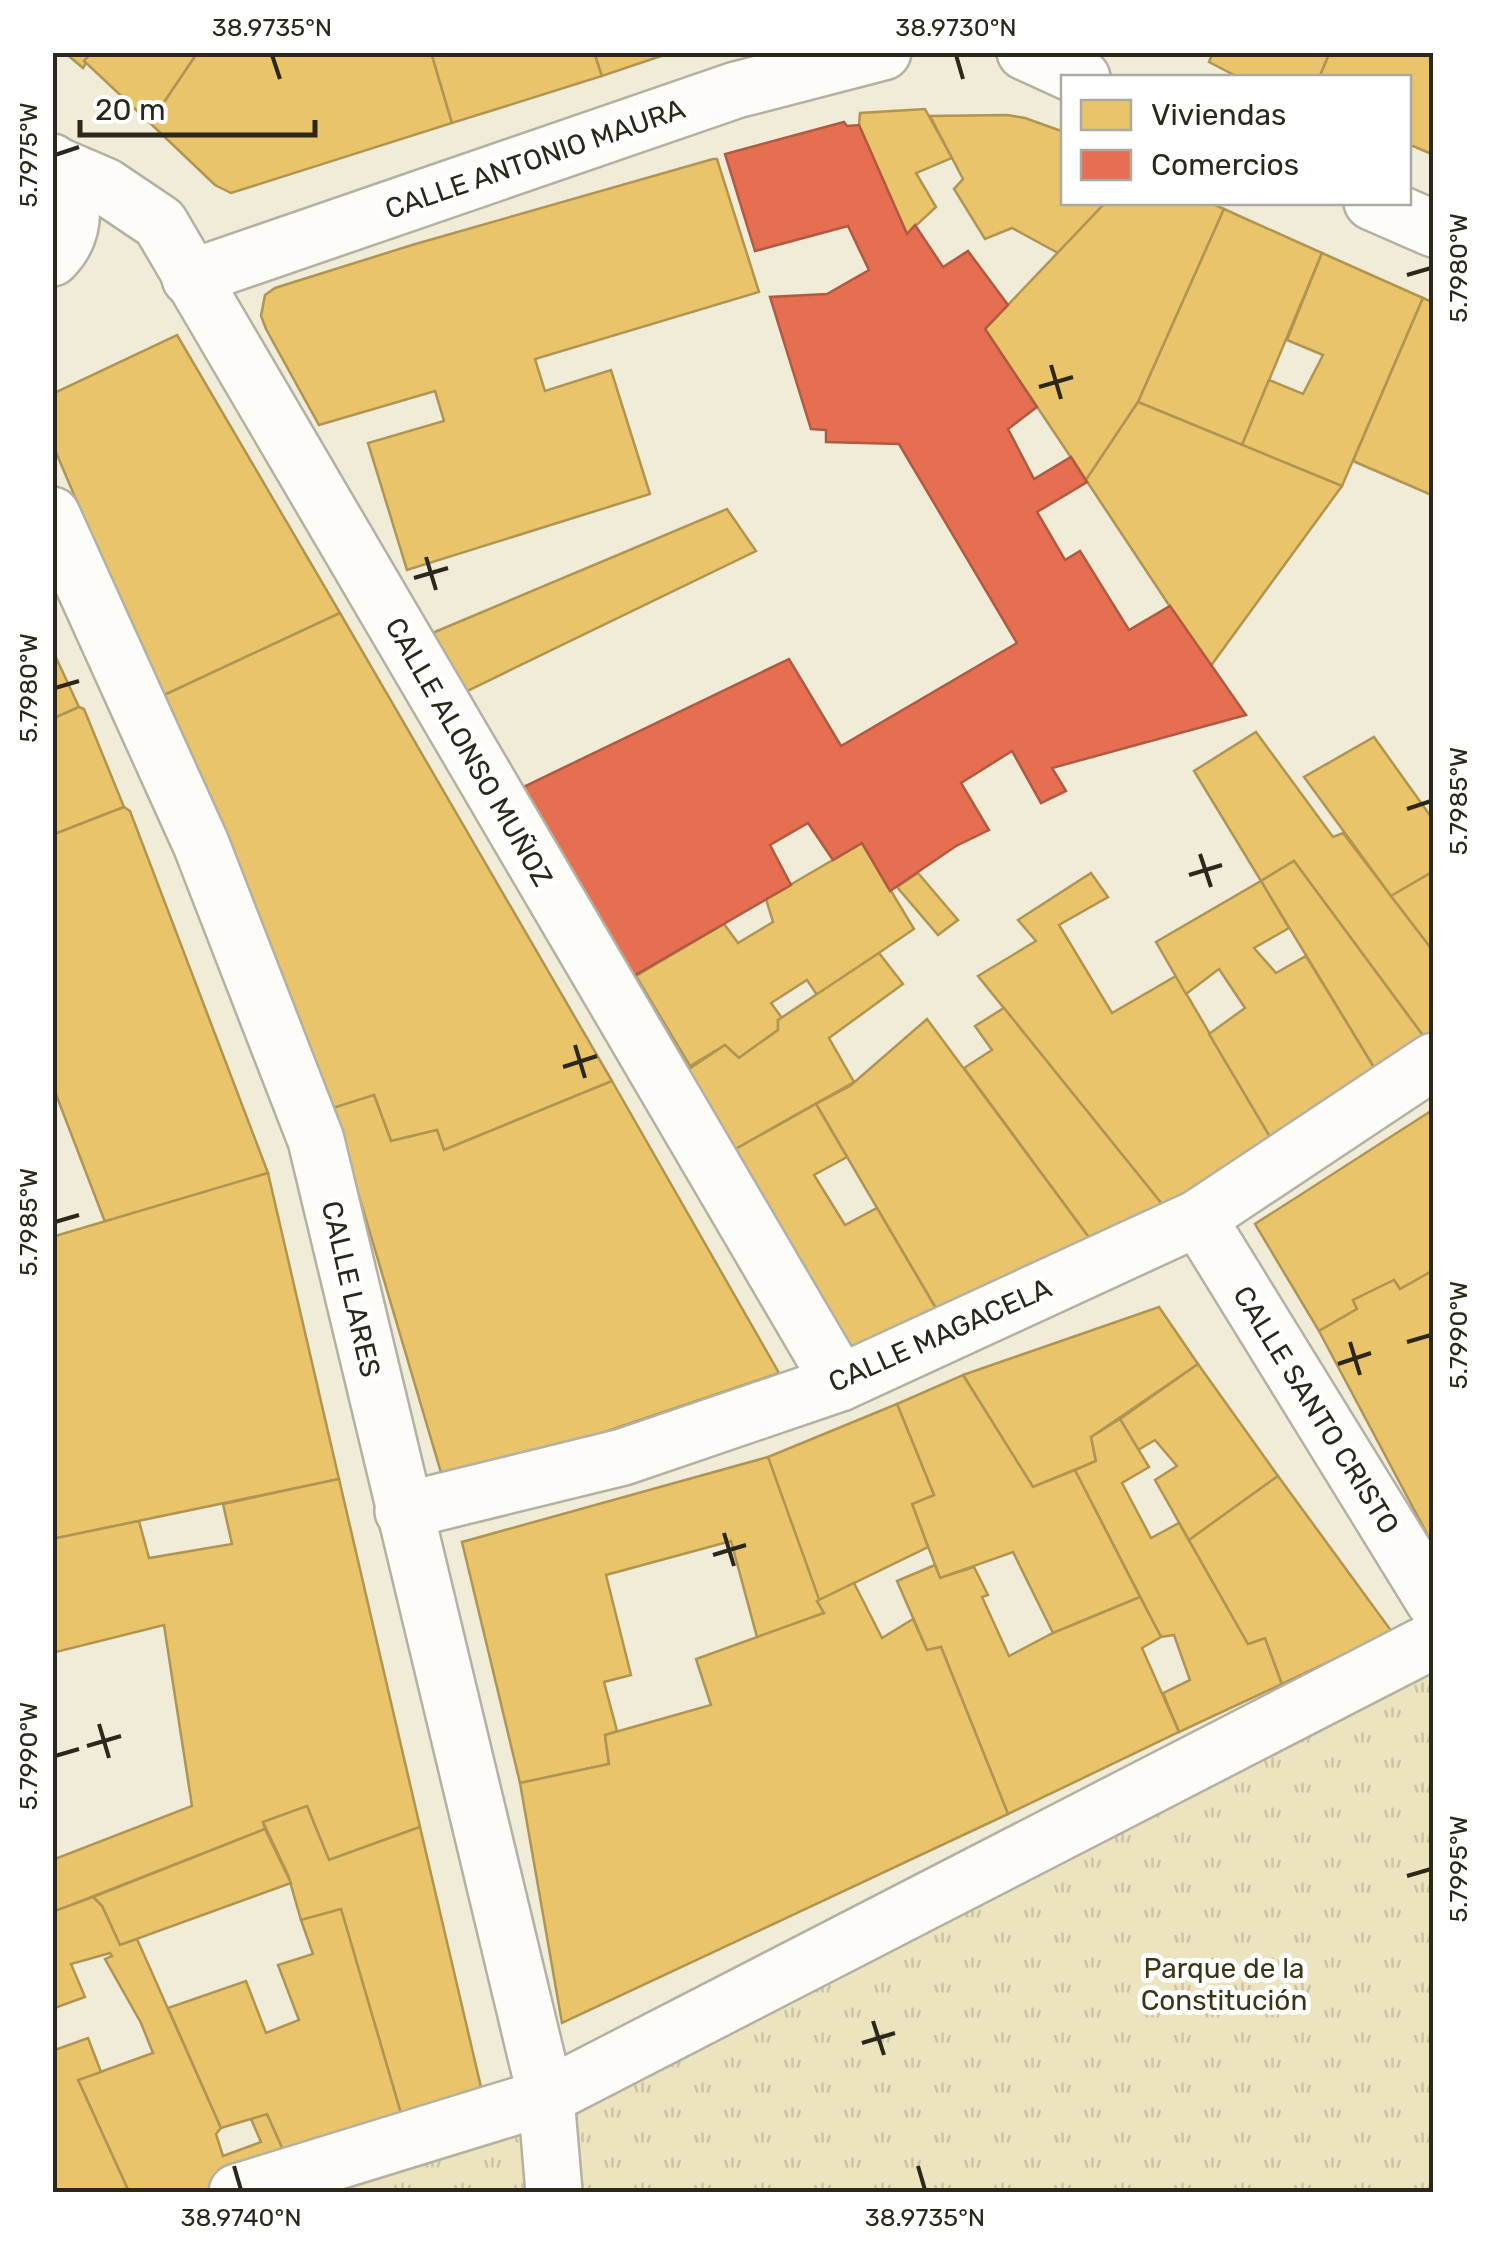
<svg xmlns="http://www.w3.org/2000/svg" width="1486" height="2245" font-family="Rubik,sans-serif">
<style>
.grass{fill:url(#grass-tufts)}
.homes{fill:#e9c46a;stroke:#b09552;stroke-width:2.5}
.shops{fill:#e76f51;stroke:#af5a41;stroke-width:2.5}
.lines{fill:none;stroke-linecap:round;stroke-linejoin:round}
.pedestrian-casing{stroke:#b4b1a2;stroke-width:60}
.minor-casing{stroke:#b4b1a2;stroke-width:60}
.pedestrian{stroke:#fdfcf9;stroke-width:55}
.minor{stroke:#fdfcf9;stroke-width:55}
.ticks{fill:none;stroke:#2b281b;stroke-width:4}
.labels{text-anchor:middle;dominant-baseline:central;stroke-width:10;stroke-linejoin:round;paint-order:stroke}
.street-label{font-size:28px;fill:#2b281b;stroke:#fff}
.park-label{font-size:28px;fill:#3b3415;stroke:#fff}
.neatline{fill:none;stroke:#2b281b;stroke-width:4}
.ticks-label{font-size:25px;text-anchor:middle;fill:#2b281b}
</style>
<defs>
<pattern id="grass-tufts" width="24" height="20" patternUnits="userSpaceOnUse" patternTransform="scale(2.5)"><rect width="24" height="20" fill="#ece4bf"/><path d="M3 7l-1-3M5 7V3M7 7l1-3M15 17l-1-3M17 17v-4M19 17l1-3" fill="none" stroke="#cbc4a4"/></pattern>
</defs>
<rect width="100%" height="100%" fill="#f0ecd8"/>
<polygon class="grass" points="1433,1640 1433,2192 237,2192 547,2097"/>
<g class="homes">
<polygon points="64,52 92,52 83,68"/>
<polygon points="92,52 198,52 150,123 84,61"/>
<polygon points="198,52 431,52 452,123 231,193 215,185 150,123"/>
<polygon points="431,52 594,52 602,76 452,123"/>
<polygon points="594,52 673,52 602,76"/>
<polygon points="1213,52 1330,52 1319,78 1240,78 1209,62"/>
<polygon points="1330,52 1434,52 1434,155 1408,144 1408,78 1319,78"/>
<polygon points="925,109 952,158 916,173 936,207 907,234 859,125 860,113"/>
<polygon points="1007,115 1025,118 1064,132 1064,202 1106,202 1058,253 1012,228 985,239 954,189 963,179 930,116"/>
<polygon points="713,159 717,159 759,292 535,359 545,391 611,370 650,494 407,570 368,443 444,421 435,391 319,425 266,329 261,316 265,295 275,288 412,245"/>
<polygon points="1106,202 1208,202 1224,209 1138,402 1086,480 985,329"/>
<polygon points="1224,209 1322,253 1242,445 1138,402"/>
<polygon points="1322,253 1423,298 1342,486 1242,445 1269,380 1303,394 1323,355 1287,340"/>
<polygon points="1423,298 1434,303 1434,496 1353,461"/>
<polygon points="177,335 340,613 160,697 52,443 52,394"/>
<polygon points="1138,402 1342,486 1210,667 1086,480"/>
<polygon points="727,509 756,551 461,694 430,634"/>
<polygon points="340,613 612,1081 444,1150 437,1130 391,1141 374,1095 333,1108 160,697"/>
<polygon points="52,649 79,707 52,719"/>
<polygon points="79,707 84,709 124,807 52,835 52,719"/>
<polygon points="1256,732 1333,837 1343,833 1434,952 1434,1043 1430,1045 1294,861 1261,881 1194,771"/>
<polygon points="1374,737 1434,821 1434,871 1391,896 1304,777"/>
<polygon points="124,807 130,811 268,1173 105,1222 52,1084 52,835"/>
<polygon points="862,843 914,929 817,995 807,980 771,1003 782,1018 778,1020 778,1030 739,1058 725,1045 690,1066 636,976 724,924 738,943 773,922 766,899"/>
<polygon points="1294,861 1430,1045 1381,1079 1261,881"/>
<polygon points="1434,871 1434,952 1391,896"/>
<polygon points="918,873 958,920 938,935 897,887"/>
<polygon points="1091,873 1108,897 1059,925 1112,1013 1176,976 1276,1147 1170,1214 978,976 1036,941 1018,920"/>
<polygon points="1261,881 1289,928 1254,948 1276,973 1306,956 1381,1079 1276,1147 1209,1034 1245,1008 1219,969 1186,994 1156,942"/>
<polygon points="879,953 903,984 829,1038 854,1082 732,1151 686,1071 725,1045 739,1058 778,1030 778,1020"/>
<polygon points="1004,1008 1170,1214 1096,1247 964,1068 992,1050 975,1026"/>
<polygon points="927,1019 1096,1247 941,1317 816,1104 850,1086"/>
<polygon points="612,1081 779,1373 445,1486 333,1108 374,1095 391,1141 437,1130 444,1150"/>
<polygon points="816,1104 847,1157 814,1175 845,1225 877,1208 941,1317 852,1356 732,1151"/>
<polygon points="1434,1109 1434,1270 1400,1289 1394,1280 1353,1300 1357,1309 1319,1331 1255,1224"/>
<polygon points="268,1173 339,1479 52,1539 52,1237"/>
<polygon points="1434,1270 1434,1547 1319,1331 1357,1309 1353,1300 1394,1280 1400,1289"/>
<polygon points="1159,1307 1198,1364 1091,1437 1096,1461 1033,1487 963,1375"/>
<polygon points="1198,1364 1278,1476 1189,1540 1155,1480 1177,1466 1155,1440 1138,1450 1120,1419"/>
<polygon points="963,1375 1033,1487 1075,1470 1140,1597 1053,1633 1013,1552 940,1578 912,1504 934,1495 897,1404"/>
<polygon points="897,1404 934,1495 912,1504 928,1547 817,1601 768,1457"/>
<polygon points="1120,1419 1149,1467 1122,1483 1151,1538 1179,1523 1248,1644 1265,1638 1282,1684 1179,1732 1163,1693 1190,1680 1174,1635 1161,1637 1075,1470 1096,1461 1091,1437"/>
<polygon points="768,1457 824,1613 757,1637 731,1541 606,1575 631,1675 604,1682 617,1731 605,1735 609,1764 520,1783 462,1542"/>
<polygon points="1278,1476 1392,1632 1282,1684 1265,1638 1248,1644 1189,1540"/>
<polygon points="339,1479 420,1827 329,1860 307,1806 263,1822 265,1829 53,1912 52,1860 192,1806 164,1625 52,1653 52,1539 139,1521 149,1558 232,1544 223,1504"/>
<polygon points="935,1565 940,1578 974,1567 988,1595 982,1597 1009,1656 1053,1633 1140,1597 1161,1637 1142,1648 1179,1732 1008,1814 941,1647 927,1650 897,1581"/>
<polygon points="854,1583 882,1638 913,1619 927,1650 941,1647 1008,1814 562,2023 520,1783 609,1764 605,1735 711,1705 696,1659 824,1613 817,1601"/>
<polygon points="307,1806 329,1860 420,1827 481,2087 402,2117 341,1909 301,1920 288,1875 263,1822"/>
<polygon points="265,1829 291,1883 120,1945 102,1906 93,1897"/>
<polygon points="93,1897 102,1906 120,1945 137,1939 221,2128 216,2134 223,2156 261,2142 251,2119 267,2114 289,2163 213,2192 129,2192 78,2080 153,2053 141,2023 105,1959 112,1956 110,1953 71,1964 85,1997 52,2009 52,1912"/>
<polygon points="341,1909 402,2117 289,2163 267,2114 221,2128 168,2008 246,1981 266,2033 299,2020 278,1965 313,1954 301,1920"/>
<polygon points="88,2038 101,2072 78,2080 129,2192 52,2192 52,2051"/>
</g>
<polygon class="shops" points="844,122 847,126 859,125 907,234 915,225 943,267 968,251 1008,305 985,329 1037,407 1008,429 1034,479 1071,457 1087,482 1037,512 1065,560 1080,551 1129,630 1170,606 1246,715 1052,768 1066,791 1041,803 1012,751 961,783 989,830 956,846 890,891 862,843 833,860 808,823 770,845 791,885 625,981 513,792 789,659 841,746 1017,643 899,444 826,442 826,430 811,429 770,297 827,294 869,270 848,226 755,251 725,154"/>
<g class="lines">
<g class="pedestrian-casing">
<polyline id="pedestrian" points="237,2192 546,2097"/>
</g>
<g class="minor-casing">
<g id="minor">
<polyline points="1025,52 1082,78"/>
<path d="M52,162C76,190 80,230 52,258"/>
<polyline points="56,165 105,186 160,223 840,1383"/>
<polyline points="1372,202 1434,229"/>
<polyline points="190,278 736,90 883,52"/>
<polyline points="52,515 201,844 316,1140 546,2097"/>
<polyline points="1198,1218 1434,1601"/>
<polyline points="403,1511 623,1457 840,1383 1198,1218 1434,1061"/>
<polyline points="554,2192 546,2097 1434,1640"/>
</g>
</g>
<use href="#pedestrian" class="pedestrian"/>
<use href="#minor" class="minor"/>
</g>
<path class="ticks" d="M272,55L280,79M956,55L963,79M55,155L79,147M1407,275L1431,268M1051,365L1061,399M1039,387L1073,377M426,557L436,590M414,578L448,568M55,688L79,681M1407,809L1431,801M1200,854L1211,887M1189,875L1222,865M575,1045L585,1078M563,1067L597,1056M55,1222L79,1215M1350,1342L1360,1375M1407,1342L1431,1335M1338,1364L1371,1353M724,1533L734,1566M713,1555L746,1545M99,1724L109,1758M87,1746L121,1736M55,1756L79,1749M1407,1876L1431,1869M873,2021L884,2055M862,2043L895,2033M234,2166L241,2190M918,2166L925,2190"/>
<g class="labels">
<g class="street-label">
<text transform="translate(535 159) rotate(-19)">CALLE ANTONIO MAURA</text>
<text transform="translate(469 752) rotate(60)">CALLE ALONSO MUÑOZ</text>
<text transform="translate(351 1289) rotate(77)">CALLE LARES</text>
<text transform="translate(940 1335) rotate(-24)">CALLE MAGACELA</text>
<text transform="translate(1316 1410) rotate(58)">CALLE SANTO CRISTO</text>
</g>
<g class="park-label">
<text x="1224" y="1968">Parque de la<tspan x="1224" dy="32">Constitución</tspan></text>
</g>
</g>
<rect width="1486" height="2245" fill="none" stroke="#ffffff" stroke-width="110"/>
<rect x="1061" y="75" width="350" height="130" fill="#ffffff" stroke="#aaa9a4" stroke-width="2.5"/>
<rect x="1081" y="100" width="50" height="30" fill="#e9c46a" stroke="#aaa9a4" stroke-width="2.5"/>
<text x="1151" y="125" font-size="30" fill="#2b281b">Viviendas</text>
<rect x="1081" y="150" width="50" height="30" fill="#e76f51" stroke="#aaa9a4" stroke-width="2.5"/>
<text x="1151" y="175" font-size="30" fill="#2b281b">Comercios</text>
<path d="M80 120v15h235v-15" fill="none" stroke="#2b281b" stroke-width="5"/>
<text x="95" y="120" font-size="30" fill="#2b281b" stroke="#ffffff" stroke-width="8" paint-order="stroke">20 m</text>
<rect x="55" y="55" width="1376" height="2135" class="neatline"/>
<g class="ticks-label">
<text x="272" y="36">38.9735°N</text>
<text x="956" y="36">38.9730°N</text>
<text transform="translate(28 155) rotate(-90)" y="9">5.7975°W</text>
<text transform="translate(1458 268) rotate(-90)" y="9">5.7980°W</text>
<text transform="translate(28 688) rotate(-90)" y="9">5.7980°W</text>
<text transform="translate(1458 801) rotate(-90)" y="9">5.7985°W</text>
<text transform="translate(28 1222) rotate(-90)" y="9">5.7985°W</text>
<text transform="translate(1458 1335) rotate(-90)" y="9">5.7990°W</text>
<text transform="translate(28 1756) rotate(-90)" y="9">5.7990°W</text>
<text transform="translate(1458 1869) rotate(-90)" y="9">5.7995°W</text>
<text x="241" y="2226">38.9740°N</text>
<text x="925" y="2226">38.9735°N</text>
</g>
</svg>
